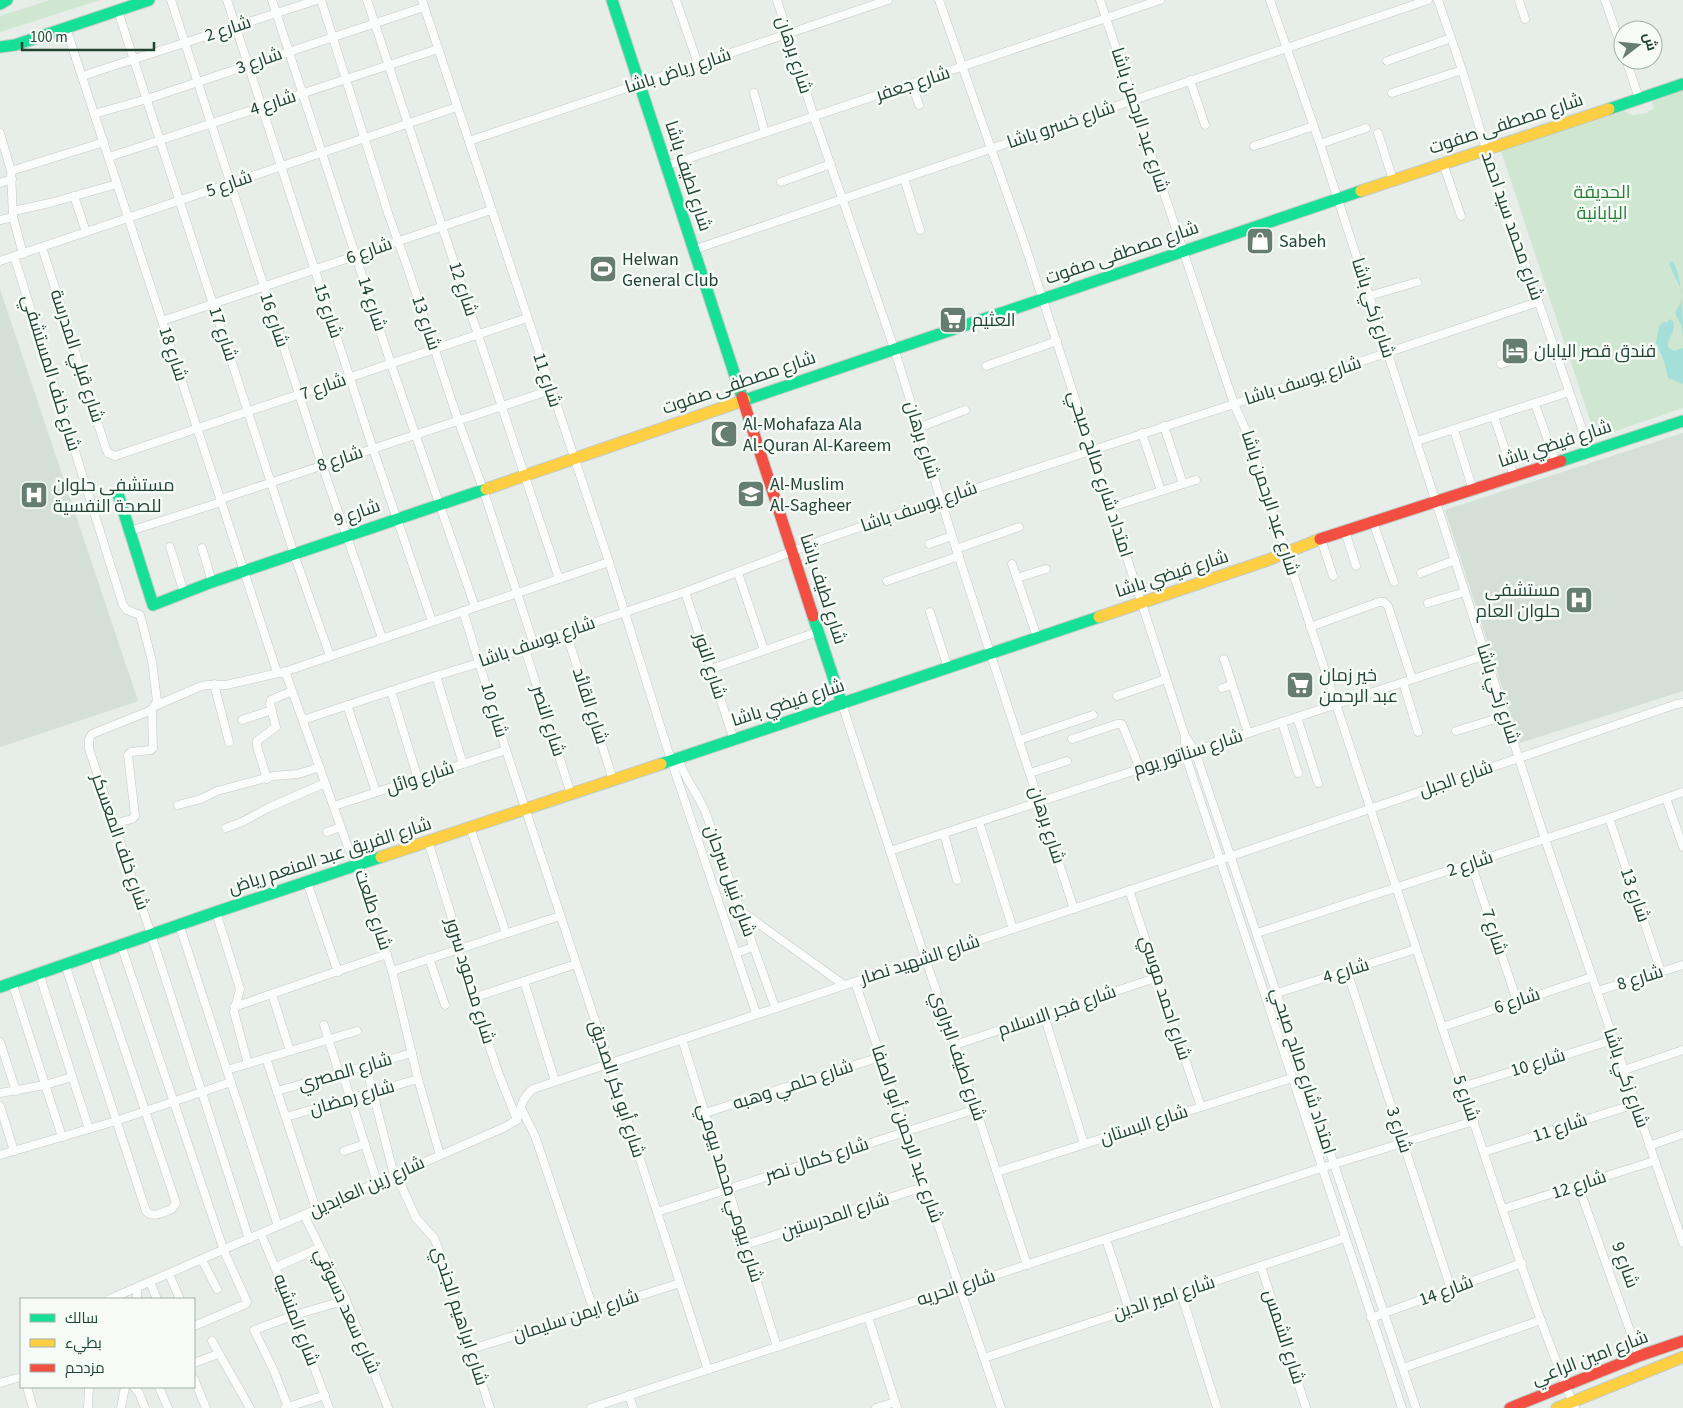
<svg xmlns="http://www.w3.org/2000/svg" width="1683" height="1408" font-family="'Source Sans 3',Cairo,sans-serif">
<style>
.built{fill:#d4dfd8}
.green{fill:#cfe7d1}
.water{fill:#a4dfd9}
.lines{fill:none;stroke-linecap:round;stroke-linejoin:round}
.street-casing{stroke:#c4cac6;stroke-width:9}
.fast-casing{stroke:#c2cbc6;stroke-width:13}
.slow-casing{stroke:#c2cbc6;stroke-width:13}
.jam-casing{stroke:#c2cbc6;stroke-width:13}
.street{stroke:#fbfcfc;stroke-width:8}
.fast{stroke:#16e098;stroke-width:11}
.slow{stroke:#ffcf43;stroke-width:11}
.jam{stroke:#f24e42;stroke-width:11}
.labels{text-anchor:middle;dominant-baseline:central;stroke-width:5;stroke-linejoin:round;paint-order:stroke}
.street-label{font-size:18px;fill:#214332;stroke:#f6fbf7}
.park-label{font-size:18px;fill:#277e34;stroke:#f6fbf7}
.poi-label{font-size:18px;fill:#214332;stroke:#f6fbf7;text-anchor:start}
</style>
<rect width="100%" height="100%" fill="#e7ede9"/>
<g class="built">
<polygon points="0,289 138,701 0,747"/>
<polygon points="1683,433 1683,691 1520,743 1445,510"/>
</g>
<g class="green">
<polygon points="50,0 100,0 0,32 0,16"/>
<polygon points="1683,90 1683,408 1596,438 1501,151 1624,111 1633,115 1648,113 1648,111 1654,109 1652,101"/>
</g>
<g class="water">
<path d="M1671,261C1683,268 1683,321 1683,337L1681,325L1675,313L1681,302L1682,291L1669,264Z"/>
<path d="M1669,319L1673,321C1677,332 1667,337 1668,347L1674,351L1683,348V384L1668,378L1664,361L1656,343L1659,326L1663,322H1668Z"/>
</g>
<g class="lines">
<g class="street-casing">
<g id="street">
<polyline points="171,0 322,465 382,638"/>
<polyline points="227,0 373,449 432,621"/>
<polyline points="272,0 391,364 475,607"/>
<polyline points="321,0 389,216 408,269 458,420 483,489 534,645"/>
<polyline points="367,0 559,579"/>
<polyline points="422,0 609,562 671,760 756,1013"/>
<polyline points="676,0 698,64"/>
<polyline points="777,0 814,117 894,348 952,536 1074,909"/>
<polyline points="939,0 1025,245 1185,736 1195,751 1416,1408"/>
<path d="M1100,0L1234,404L1247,433C1312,636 1379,839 1447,1042C1488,1163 1526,1290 1575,1408"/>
<polyline points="1270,0 1320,144 1545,839 1683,1243"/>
<polyline points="1438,0 1462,70 1486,149 1590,452"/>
<polyline points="1519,0 1525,19"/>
<polyline points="1605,0 1623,52"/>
<polyline points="118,11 294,554 330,656"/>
<polyline points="66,28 277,672 281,673 609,562"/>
<polyline points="1626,60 1639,98"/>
<polyline points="1387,61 1451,38"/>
<polyline points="82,76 317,0"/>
<polyline points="1190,80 1205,125"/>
<polyline points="912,84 919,105"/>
<polyline points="754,93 765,133"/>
<polyline points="1392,93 1462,70"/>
<polyline points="94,114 147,99 424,7"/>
<polyline points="0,133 11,171 13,217 23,254"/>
<polyline points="1378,133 1393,180"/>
<polyline points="469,141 888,0"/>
<polyline points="1320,144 1366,128"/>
<polyline points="1254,146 1314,126"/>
<polyline points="109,157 438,49"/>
<polyline points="1443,163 1461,216"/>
<polyline points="666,166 1160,0"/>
<polyline points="11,171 104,142"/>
<polyline points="904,178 920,230"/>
<polyline points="781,182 831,164"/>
<polyline points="0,183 12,179"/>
<polyline points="74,196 86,232"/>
<polyline points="13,211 50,203 117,184"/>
<polyline points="0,220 13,217"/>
<polyline points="42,247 106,449 108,453 115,456 527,318"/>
<polyline points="693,250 1428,0"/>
<polyline points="14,256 123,605 127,610 140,615 152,661 157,701 152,710 92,734 89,739 89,749 151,934 249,1239"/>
<polyline points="0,261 457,107"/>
<polyline points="1369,296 1417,282"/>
<polyline points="162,321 491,210"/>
<polyline points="1501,364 1553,348"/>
<polyline points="986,366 1057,341"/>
<polyline points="1535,404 1556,463"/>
<polyline points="1494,417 1514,476"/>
<polyline points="1164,426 1183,484"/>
<polyline points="918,428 965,410"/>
<polyline points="1454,430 1473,490"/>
<polyline points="1142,433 1161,491"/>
<polyline points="1417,441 1569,392"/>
<polyline points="1111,507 1196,480"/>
<polyline points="1373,522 1394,582"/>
<polyline points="130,531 218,503 224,498 551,390"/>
<polyline points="1345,531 1356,566"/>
<polyline points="1321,539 1333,576"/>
<polyline points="929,544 952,536"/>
<polyline points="170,547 184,593"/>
<polyline points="202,548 212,582"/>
<polyline points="956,549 1019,527"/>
<polyline points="1012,564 1037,637"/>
<polyline points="738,573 764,650"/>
<polyline points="1421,573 1455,560"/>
<polyline points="1017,578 1046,569"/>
<polyline points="887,581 959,556"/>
<polyline points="685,592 734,740"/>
<polyline points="1428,603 1465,592"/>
<polyline points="463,611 506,750 609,1063 708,1370"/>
<polyline points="930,612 948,668"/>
<polyline points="1310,627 1379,602 1384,602 1388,606 1412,679"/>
<polyline points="566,632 613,780"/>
<polyline points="525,649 571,794"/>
<polyline points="1224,659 1248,733"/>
<polyline points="711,669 817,632"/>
<polyline points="285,671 348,847 358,865 392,971 418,1079 440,1155"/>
<polyline points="436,676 463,764"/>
<polyline points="1403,682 1418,732"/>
<polyline points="214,684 229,742"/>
<polyline points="1222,688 1232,685"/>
<polyline points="391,691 418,779"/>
<polyline points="1117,696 1166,679"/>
<polyline points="842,704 925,958 955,1045 1027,1265"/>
<polyline points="347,705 376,792"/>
<polyline points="155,706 199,687 206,685 226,685 278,673"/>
<polyline points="1297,717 1318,783"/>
<polyline points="242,720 272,710"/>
<polyline points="303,720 436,676 528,648 542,640 685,592 825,539 940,500 1234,404 1538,302"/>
<polyline points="1282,722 1298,773"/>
<polyline points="1456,731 1505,716"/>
<polyline points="1185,738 1185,754 1402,1408"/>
<polyline points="1072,739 1117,724 1122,724 1140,769"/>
<polyline points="1019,740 1093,715"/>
<path d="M678,758C684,778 697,792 705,811L775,1007"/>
<polyline points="1030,773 1067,761"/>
<polyline points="267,779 257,746 257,741 276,727 270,704 271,700 292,691"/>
<polyline points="1666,798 1683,847"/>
<polyline points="178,805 201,799 217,791 273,776 298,774 320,767"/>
<polyline points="334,806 506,750"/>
<polyline points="1609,818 1661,972"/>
<polyline points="979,822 1013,929"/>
<polyline points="113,824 132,819 135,816 128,755 131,752 151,750 153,748 152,710"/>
<polyline points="470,827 506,933"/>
<polyline points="226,828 242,822 268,808 325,783"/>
<polyline points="327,832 341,827"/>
<polyline points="944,834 957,880"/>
<polyline points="428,841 451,915 457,949 498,1072 517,1120"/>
<polyline points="890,851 1486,655"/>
<polyline points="1471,863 1517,1001"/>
<polyline points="307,882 338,972"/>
<polyline points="1129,890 1201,1107"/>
<polyline points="741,911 844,985"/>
<polyline points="216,912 240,989 234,1012 248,1064"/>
<polyline points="179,924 278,1226"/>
<polyline points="1257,933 1609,818 1683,792"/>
<polyline points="121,945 224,1251 247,1302 246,1304 194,1326"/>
<polyline points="736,953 753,947"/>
<polyline points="429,958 445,1005"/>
<path d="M65,964L146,1211C153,1219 164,1212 172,1209L176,1203L175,1200L93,955"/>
<polyline points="392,971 560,916"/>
<polyline points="1347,971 1451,1289"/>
<polyline points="39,973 89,1129"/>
<polyline points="524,981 555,1081"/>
<polyline points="12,982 62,1137"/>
<polyline points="855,982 1001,1408"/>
<polyline points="1597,991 1683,965"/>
<polyline points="1277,993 1416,949"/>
<polyline points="272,994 290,1051"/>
<polyline points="473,998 576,964"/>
<polyline points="234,1007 387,954"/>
<polyline points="1044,1015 1084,1144"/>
<polyline points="324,1025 339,1073"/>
<polyline points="1442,1027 1592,977"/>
<polyline points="682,1039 777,1347"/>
<polyline points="0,1042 16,1091"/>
<polyline points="955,1045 1158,977"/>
<polyline points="266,1058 316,1209"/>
<polyline points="366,1066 394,1175"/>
<polyline points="227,1070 357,1031"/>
<polyline points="1624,1070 1683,1050"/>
<polyline points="342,1072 377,1182"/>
<polyline points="1462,1087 1613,1040"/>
<polyline points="277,1091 412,1053"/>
<polyline points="0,1093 45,1085 72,1077"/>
<polyline points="0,1106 14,1151"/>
<polyline points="521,1108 535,1136 594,1311"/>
<polyline points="705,1113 880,1057"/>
<polyline points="286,1117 418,1079"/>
<polyline points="1649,1146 1683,1134"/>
<polyline points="344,1151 365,1144"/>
<polyline points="1484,1152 1635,1104"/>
<polyline points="0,1155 116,1121 231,1082"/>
<polyline points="997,1172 1292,1078"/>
<polyline points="396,1174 416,1218 434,1238 437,1245 490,1408"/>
<polyline points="1578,1185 1639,1356"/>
<polyline points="1503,1209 1654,1161"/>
<polyline points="657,1212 976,1109"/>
<polyline points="304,1215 346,1300 388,1408"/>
<polyline points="261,1234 295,1315 329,1408"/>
<polyline points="1106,1239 1129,1310"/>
<polyline points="745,1245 926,1186"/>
<polyline points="202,1260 217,1289"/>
<polyline points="1261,1266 1306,1408"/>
<polyline points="276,1267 319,1248"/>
<polyline points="169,1274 180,1299"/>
<polyline points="150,1282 157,1299"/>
<polyline points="1181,1293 1217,1408"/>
<path d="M110,1299L503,1128L517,1120C521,1108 522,1097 533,1089L1220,860L1677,704L1683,703"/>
<polyline points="137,1299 137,1288"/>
<polyline points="868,1317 897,1408"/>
<polyline points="1371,1318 1522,1263"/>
<polyline points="212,1341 250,1408"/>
<polyline points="472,1349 680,1283"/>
<polyline points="984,1358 1345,1238"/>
<polyline points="194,1363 218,1354"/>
<polyline points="1403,1368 1541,1320"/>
<polyline points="194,1379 206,1408"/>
<polyline points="0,1383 21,1377"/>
<polyline points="27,1387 33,1408"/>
<polyline points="134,1387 139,1393 145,1408"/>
<polyline points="159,1387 168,1408"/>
<polyline points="629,1395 633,1408"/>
<polyline points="288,1407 274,1371 254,1330 295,1315 346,1300"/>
<polyline points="88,1408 89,1387"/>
<polyline points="121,1408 125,1387"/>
<polyline points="285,1408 325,1395"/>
<polyline points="591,1408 1321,1168 1474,1121"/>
<polyline points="876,1408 895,1402"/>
</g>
</g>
<g class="fast-casing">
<g id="fast">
<polyline points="612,0 742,397"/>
<polyline points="0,4 7,0"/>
<polyline points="0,47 15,45 149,0"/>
<polyline points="1609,109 1683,84"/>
<polyline points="745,400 1361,191"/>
<polyline points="1561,461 1683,421"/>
<polyline points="118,494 153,605 212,582 486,489"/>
<polyline points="813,616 842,704"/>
<polyline points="661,764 1099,617"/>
<polyline points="0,987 216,912 381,857"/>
</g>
</g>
<g class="slow-casing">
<g id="slow">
<polyline points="1361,191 1609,109"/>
<polyline points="486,489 745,400"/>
<polyline points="1099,617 1268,560 1320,539"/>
<polyline points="381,857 661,764"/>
<polyline points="1557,1408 1683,1357"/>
</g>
</g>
<g class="jam-casing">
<g id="jam">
<polyline points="742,397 813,616"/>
<polyline points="1320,539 1561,461"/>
<polyline points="1510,1408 1639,1356 1683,1341"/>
</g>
</g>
<use href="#street" class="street"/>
<use href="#fast" class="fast"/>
<use href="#slow" class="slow"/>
<use href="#jam" class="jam"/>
</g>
<defs>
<g id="shop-square" transform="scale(1.4375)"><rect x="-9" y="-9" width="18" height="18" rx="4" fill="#667e72" stroke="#f6fbf7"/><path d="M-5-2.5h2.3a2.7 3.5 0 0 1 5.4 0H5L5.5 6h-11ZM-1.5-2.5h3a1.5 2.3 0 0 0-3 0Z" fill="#fff"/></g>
<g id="stadium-square" transform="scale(1.4375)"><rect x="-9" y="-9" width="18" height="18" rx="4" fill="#667e72" stroke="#f6fbf7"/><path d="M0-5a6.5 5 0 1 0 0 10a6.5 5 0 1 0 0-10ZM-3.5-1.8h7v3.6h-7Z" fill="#fff"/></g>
<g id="supermarket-square" transform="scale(1.4375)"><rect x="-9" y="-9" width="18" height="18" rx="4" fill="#667e72" stroke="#f6fbf7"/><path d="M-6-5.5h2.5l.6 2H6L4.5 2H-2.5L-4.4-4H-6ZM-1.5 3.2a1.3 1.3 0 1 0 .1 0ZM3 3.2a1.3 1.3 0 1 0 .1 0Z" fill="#fff"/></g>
<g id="hotel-square" transform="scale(1.4375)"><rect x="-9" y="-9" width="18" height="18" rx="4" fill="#667e72" stroke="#f6fbf7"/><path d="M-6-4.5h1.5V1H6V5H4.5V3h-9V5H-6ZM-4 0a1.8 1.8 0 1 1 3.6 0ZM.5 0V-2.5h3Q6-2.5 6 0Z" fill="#fff"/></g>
<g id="mosque-square" transform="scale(1.4375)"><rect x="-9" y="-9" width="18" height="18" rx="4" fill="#667e72" stroke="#f6fbf7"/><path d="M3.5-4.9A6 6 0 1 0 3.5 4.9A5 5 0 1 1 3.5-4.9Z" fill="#fff"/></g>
<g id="school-square" transform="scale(1.4375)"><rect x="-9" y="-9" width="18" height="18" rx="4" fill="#667e72" stroke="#f6fbf7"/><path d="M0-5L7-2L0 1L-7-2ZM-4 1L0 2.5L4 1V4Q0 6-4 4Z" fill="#fff"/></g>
<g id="hospital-square" transform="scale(1.4375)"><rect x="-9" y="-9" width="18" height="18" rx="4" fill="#667e72" stroke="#f6fbf7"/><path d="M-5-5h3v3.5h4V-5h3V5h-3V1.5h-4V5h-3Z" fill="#fff"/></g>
</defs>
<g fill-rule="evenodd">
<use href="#shop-square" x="1260" y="241"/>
<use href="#stadium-square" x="603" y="269"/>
<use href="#supermarket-square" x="953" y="320"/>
<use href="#hotel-square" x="1515" y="351"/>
<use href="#mosque-square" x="724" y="434"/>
<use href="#school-square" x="751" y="494"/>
<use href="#hospital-square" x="34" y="495"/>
<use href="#hospital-square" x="1579" y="600"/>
<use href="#supermarket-square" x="1300" y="685"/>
</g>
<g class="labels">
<g class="street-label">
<text transform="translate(228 29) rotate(-18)">شارع 2</text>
<text transform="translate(794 55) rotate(72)">شارع برهان</text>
<text transform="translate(259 61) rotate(-19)">شارع 3</text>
<text transform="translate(678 71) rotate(-18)">شارع رياض باشا</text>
<text transform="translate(913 84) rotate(-18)">شارع جعفر</text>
<text transform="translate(273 103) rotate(-18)">شارع 4</text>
<text transform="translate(1140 120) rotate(72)">شارع عبد الرحمن باشا</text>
<text transform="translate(1506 124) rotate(-18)">شارع مصطفى صفوت</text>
<text transform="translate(1061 125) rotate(-19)">شارع خسرو باشا</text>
<text transform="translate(688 176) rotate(72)">شارع لطيف باشا</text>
<text transform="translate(229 184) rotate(-19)">شارع 5</text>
<text transform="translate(1512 226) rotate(71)">شارع محمد سيد احمد</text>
<text transform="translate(369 251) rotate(-19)">شارع 6</text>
<text transform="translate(1122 253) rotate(-19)">شارع مصطفى صفوت</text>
<text transform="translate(463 289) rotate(72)">شارع 12</text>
<text transform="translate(372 304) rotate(72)">شارع 14</text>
<text transform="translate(1373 308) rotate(72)">شارع زكي باشا</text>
<text transform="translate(328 311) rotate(72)">شارع 15</text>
<text transform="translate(274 320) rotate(72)">شارع 16</text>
<text transform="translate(426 323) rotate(72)">شارع 13</text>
<text transform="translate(223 334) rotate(72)">شارع 17</text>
<text transform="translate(173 354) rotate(72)">شارع 18</text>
<text transform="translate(77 356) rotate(72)">شارع قبلي المدرسة</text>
<text transform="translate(51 373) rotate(73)">شارع خلف المستشفي</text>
<text transform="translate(547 380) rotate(72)">شارع 11</text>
<text transform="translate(1303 381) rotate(-18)">شارع يوسف باشا</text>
<text transform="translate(739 383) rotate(-19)">شارع مصطفى صفوت</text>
<text transform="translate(323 387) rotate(-19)">شارع 7</text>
<text transform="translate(922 440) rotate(73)">شارع برهان</text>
<text transform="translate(1555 444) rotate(-18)">شارع فيضي باشا</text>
<text transform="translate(340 459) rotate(-18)">شارع 8</text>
<text transform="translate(1100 474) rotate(72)">امتداد شارع صالح صبحي</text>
<text transform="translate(1270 503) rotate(72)">شارع عبد الرحمن باشا</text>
<text transform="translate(919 507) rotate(-19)">شارع يوسف باشا</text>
<text transform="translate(357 513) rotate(-19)">شارع 9</text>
<text transform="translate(1172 574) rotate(-18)">شارع فيضي باشا</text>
<text transform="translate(823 589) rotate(72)">شارع لطيف باشا</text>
<text transform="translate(537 642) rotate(-19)">شارع يوسف باشا</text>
<text transform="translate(710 666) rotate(72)">شارع النور</text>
<text transform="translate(1498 694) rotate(72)">شارع زكي باشا</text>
<text transform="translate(788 703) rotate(-18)">شارع فيضي باشا</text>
<text transform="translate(590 706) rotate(72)">شارع القائد</text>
<text transform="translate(494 710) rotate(74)">شارع 10</text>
<text transform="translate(548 721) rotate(72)">شارع النصر</text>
<text transform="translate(1188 753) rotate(-18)">شارع سناتور يوم</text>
<text transform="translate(420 778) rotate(-18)">شارع وائل</text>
<text transform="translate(1456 779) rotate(-19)">شارع الجبل</text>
<text transform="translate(1047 825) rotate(72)">شارع برهان</text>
<text transform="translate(120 842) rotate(71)">شارع خلف المعسكر</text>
<text transform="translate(330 856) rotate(-18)">شارع الفريق عبد المنعم رياض</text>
<text transform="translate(1470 864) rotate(-18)">شارع 2</text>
<text transform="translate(730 881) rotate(70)">شارع نبيل سرحان</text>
<text transform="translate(1635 895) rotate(71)">شارع 13</text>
<text transform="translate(373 910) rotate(72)">شارع طلعت</text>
<text transform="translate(1494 932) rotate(72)">شارع 7</text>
<text transform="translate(920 960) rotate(-18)">شارع الشهيد نصار</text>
<text transform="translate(1346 971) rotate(-17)">شارع 4</text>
<text transform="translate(1640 978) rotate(-17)">شارع 8</text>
<text transform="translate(470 981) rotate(73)">شارع محمود سرور</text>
<text transform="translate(1165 998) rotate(72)">شارع احمد موسي</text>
<text transform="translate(1517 1001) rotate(-18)">شارع 6</text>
<text transform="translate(1057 1011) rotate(-19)">شارع فجر الاسلام</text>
<text transform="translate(958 1056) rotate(71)">شارع لطيف البراوي</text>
<text transform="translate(1538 1063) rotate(-17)">شارع 10</text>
<text transform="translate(1303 1071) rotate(72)">امتداد شارع صالح صبحي</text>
<text transform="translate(345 1072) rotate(-16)">شارع المصري</text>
<text transform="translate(1626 1078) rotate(71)">شارع زكي باشا</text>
<text transform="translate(793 1085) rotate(-18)">شارع حلمي وهبه</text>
<text transform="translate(617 1089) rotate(72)">شارع أبو بكر الصديق</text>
<text transform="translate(352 1098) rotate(-16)">شارع رمضان</text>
<text transform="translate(1466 1098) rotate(71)">شارع 5</text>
<text transform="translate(1144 1125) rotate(-18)">شارع البستان</text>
<text transform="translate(1560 1128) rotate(-18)">شارع 11</text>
<text transform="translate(1399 1130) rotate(72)">شارع 3</text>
<text transform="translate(907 1134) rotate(71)">شارع عبد الرحمن أبو الصفا</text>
<text transform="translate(817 1160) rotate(-18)">شارع كمال نصر</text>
<text transform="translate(1579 1185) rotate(-18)">شارع 12</text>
<text transform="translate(367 1187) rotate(-24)">شارع زين العابدين</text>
<text transform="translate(730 1193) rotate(73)">شارع بيومي محمد بيومي</text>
<text transform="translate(835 1216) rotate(-18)">شارع المدرستين</text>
<text transform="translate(1625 1265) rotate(70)">شارع 9</text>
<text transform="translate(956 1288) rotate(-18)">شارع الحريه</text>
<text transform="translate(1446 1291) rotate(-20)">شارع 14</text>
<text transform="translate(1164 1298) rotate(-18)">شارع امير الدين</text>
<text transform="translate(347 1311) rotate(66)">شارع سعد دسوقي</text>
<text transform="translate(460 1316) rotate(72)">شارع ابراهيم الجندي</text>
<text transform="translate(576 1316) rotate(-18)">شارع ايمن سليمان</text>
<text transform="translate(296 1320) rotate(69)">شارع المنشيه</text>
<text transform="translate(1284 1337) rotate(72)">شارع الشمس</text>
<text transform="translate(1590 1358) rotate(-21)">شارع امين الراعي</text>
</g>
<g class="park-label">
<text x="1602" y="192">الحديقة<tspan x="1602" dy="21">اليابانية</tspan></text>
</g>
<g class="poi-label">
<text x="1279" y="241">Sabeh</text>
<text x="622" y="259">Helwan<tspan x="622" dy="21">General Club</tspan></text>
<text x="972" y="320">العثيم</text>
<text x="1534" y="351">فندق قصر اليابان</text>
<text x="743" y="424">Al-Mohafaza Ala<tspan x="743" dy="21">Al-Quran Al-Kareem</tspan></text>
<text x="770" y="484">Al-Muslim<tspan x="770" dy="21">Al-Sagheer</tspan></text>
<text x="53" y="485">مستشفي حلوان<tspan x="53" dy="21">للصحة النفسية</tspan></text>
<text x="1560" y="590" text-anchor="end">مستشفى<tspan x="1560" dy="21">حلوان العام</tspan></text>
<text x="1319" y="675">خير زمان<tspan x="1319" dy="21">عبد الرحمن</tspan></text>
</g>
</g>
<rect x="20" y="1298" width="175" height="90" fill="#f6fbf7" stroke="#a1b1a8"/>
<rect x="30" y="1314" width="25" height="8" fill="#16e098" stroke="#a1b1a8"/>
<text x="65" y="1323" font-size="15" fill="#214332">سالك</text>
<rect x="30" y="1339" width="25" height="8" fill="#ffcf43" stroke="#a1b1a8"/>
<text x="65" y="1348" font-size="15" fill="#214332">بطيء</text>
<rect x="30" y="1364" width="25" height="8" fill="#f24e42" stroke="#a1b1a8"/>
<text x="65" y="1373" font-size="15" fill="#214332">مزدحم</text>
<g transform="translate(1638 45) rotate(74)"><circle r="24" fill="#f6fbf7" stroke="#a1b1a8"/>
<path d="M0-4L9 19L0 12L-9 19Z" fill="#667e72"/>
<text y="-8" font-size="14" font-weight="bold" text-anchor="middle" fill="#214332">ش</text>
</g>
<path d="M22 42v8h132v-8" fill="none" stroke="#214332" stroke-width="2.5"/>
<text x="30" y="42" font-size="15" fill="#214332" stroke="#f6fbf7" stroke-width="4" paint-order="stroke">100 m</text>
</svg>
